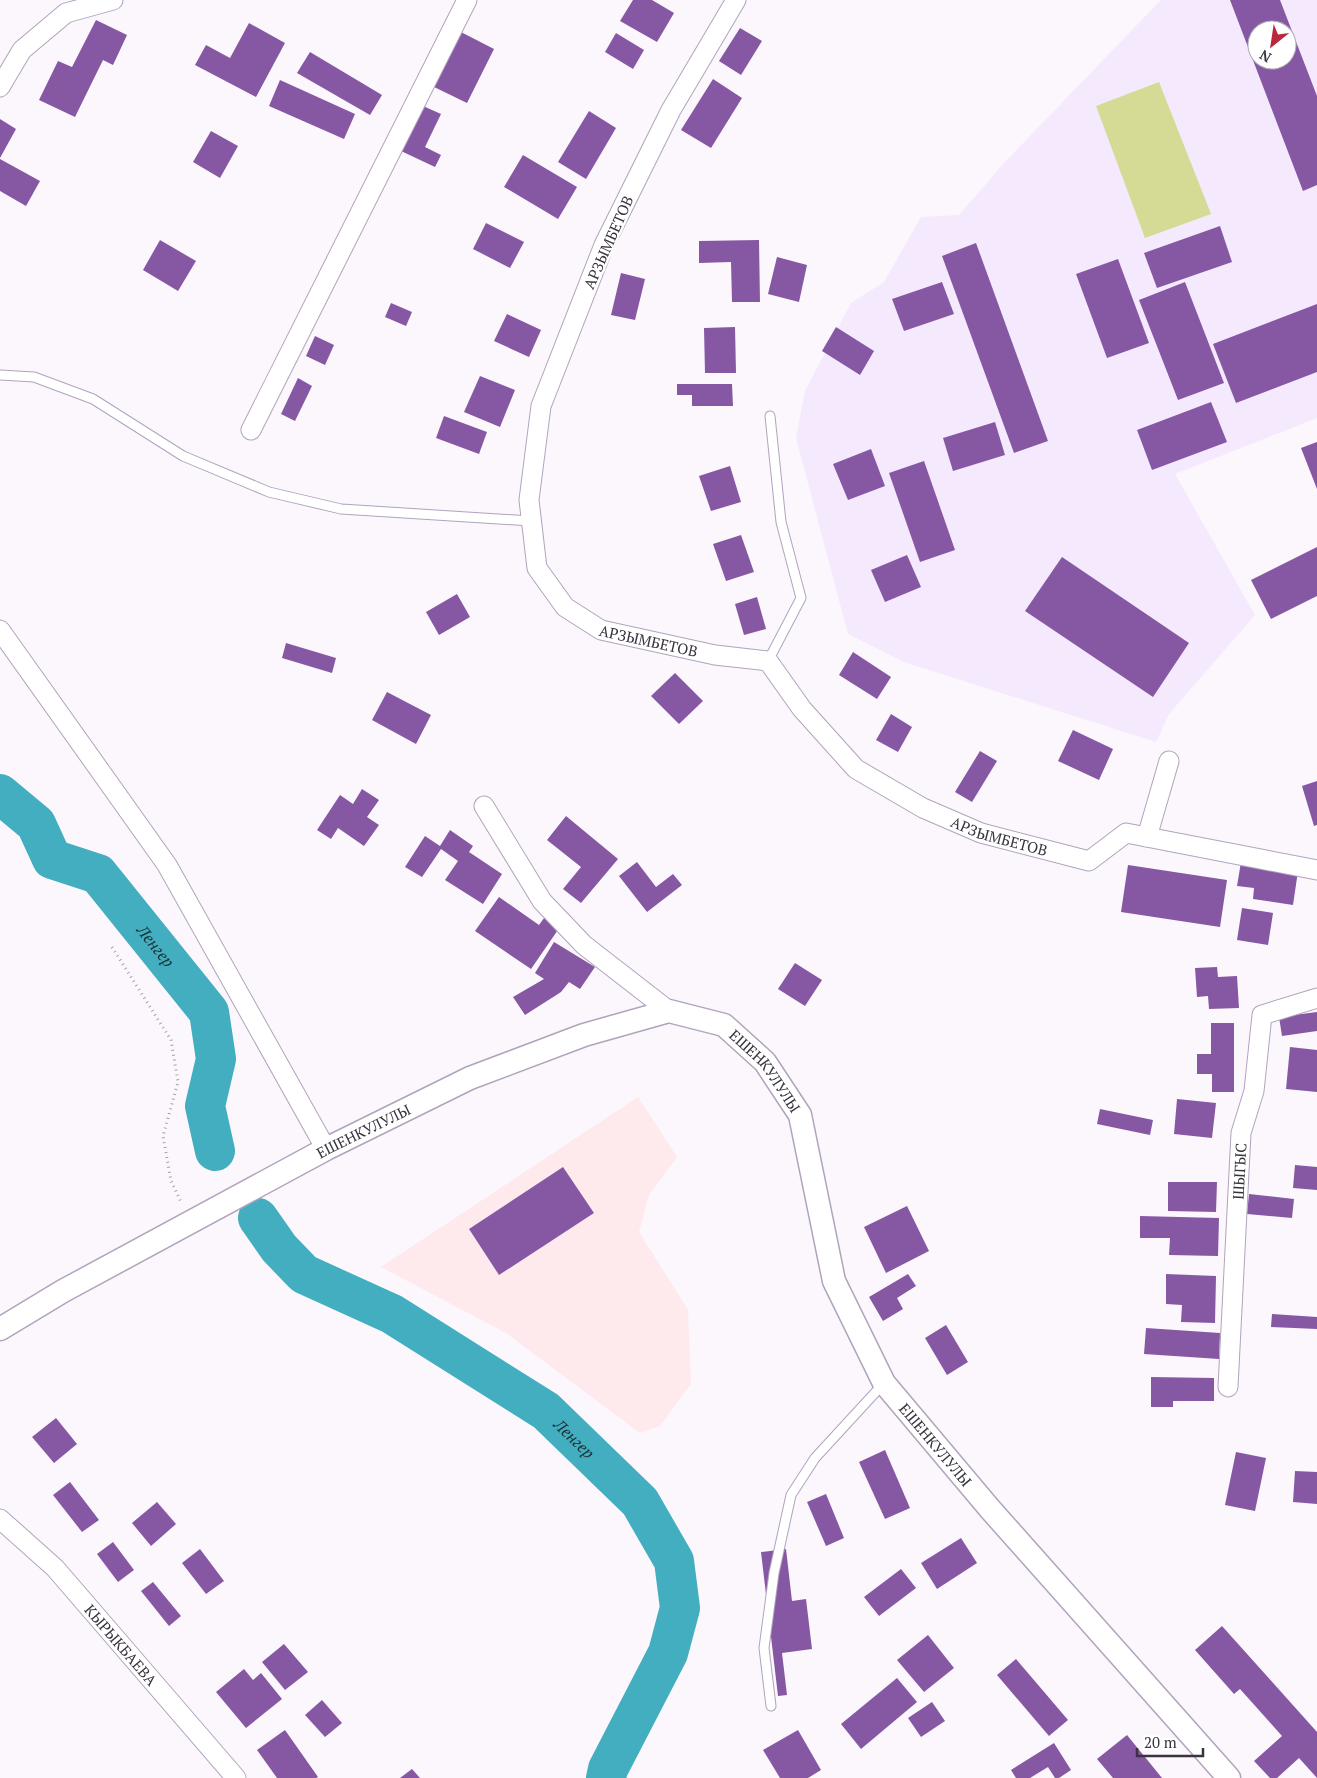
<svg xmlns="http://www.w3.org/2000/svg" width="1317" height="1778" font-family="'PT Serif',serif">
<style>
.built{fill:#f5e9fd;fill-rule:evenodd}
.industrial{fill:#fee9ec}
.green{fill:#d5db95}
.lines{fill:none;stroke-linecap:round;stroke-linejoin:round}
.river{stroke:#43aebf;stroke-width:40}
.building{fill:#8658a4;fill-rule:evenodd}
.service-casing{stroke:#b1a3bc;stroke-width:11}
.minor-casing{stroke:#b1a3bc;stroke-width:21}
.tertiary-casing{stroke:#b1a3bc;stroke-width:25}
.path{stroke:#a5a0a8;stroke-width:3;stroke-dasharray:1 4;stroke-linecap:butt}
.service{stroke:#fff;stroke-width:9}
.minor{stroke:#fff;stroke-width:19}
.tertiary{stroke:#fff;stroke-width:22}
.labels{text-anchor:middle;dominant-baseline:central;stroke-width:5;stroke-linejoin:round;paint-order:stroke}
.street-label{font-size:15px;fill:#39333e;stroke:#fff}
.water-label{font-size:16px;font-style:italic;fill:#183035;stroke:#fff}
</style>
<rect width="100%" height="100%" fill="#fbf7fd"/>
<path class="built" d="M1161,0H1317V418L1175,474L1255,615L1169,714L1156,742L904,662L848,634L796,438L805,391L851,303L884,282L921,217L959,215L1005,162ZM1257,30H1287V60H1257Z"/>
<polygon class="industrial" points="638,1097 677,1157 649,1195 639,1232 688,1310 691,1384 660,1426 640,1433 506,1333 381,1267"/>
<polygon class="green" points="1159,82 1211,214 1145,238 1096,106"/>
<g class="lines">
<g class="river">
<path id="s1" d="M0,794L36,824L52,859L98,874L209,1012L216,1059L205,1106L215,1151"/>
<path id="s2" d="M258,1218L279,1248L304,1274L392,1314L546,1411L640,1502L674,1561L680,1608L668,1653L608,1769L606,1778"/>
</g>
</g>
<g class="building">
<polygon points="633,0 652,0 674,13 657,42 620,21"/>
<path d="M1230,0H1280L1317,96V185L1303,191ZM1257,30H1287V60H1257Z"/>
<polygon points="96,20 127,35 113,65 103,60 75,117 39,100 58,61 72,67"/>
<polygon points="249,23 285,43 256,97 195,65 206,45 230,58"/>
<polygon points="740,28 762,41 741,75 719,61"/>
<polygon points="457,30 494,49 467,103 430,85"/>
<polygon points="616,33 644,50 633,69 605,52"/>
<polygon points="310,52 382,95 370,115 297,73"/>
<polygon points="713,79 742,98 711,148 681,130"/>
<polygon points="280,80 355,114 344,139 269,106"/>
<polygon points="423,106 441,114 425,147 441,155 435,167 401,151"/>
<polygon points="589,111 616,128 586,179 558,162"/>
<polygon points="0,119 16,129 0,158"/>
<polygon points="211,131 238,146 220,178 193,162"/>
<polygon points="523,155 577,187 558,219 504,187"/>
<polygon points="0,159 40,181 26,206 0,191"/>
<polygon points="486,223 524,242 510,268 473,249"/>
<polygon points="1220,226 1232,262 1157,288 1144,253"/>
<polygon points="160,240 196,261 178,291 143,270"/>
<polygon points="759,240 760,302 732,302 731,262 699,263 699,241"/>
<polygon points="976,243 1048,441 1014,453 942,256"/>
<polygon points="777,257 807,265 799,302 768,294"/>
<polygon points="1118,259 1149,343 1107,358 1076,274"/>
<polygon points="621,273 645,279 635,320 611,315"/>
<polygon points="942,282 954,314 904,331 892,299"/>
<polygon points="1185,282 1224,383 1178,400 1139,300"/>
<polygon points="391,303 412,312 406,326 385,317"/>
<polygon points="1317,304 1317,372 1236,403 1213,344"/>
<polygon points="507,314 541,330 529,357 494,341"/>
<polygon points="735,327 736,373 705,373 704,328"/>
<polygon points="836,327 874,351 860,375 822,351"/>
<polygon points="315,336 334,345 325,365 306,356"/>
<polygon points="480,376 515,390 500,427 464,412"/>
<polygon points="298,378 312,386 295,421 281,414"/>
<polygon points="677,384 732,384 733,406 692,406 692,395 677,395"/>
<polygon points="1211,402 1227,442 1152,470 1137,430"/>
<polygon points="444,416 487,432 479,454 436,438"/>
<polygon points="995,422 1005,455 953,471 943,438"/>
<polygon points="1317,442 1317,489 1301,448"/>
<polygon points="871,449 885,486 848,500 833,464"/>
<polygon points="924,461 955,550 920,562 889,473"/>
<polygon points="730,466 741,502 711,511 699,476"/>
<polygon points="741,535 754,572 726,581 713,544"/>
<polygon points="1317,547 1317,596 1271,619 1251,580"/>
<polygon points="907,555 921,587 885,602 871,570"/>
<polygon points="1062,557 1189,643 1153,697 1025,611"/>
<polygon points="457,594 470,617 439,635 426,612"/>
<polygon points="757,597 766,629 744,635 735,604"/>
<polygon points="286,643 336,658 332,673 282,658"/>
<polygon points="853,652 891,677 877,699 839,675"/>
<polygon points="675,673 703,701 679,724 651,696"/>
<polygon points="387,692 431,715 416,744 372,720"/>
<polygon points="891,714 912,727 898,752 876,740"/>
<polygon points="1073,730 1113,749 1099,780 1058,761"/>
<polygon points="980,751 997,761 972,802 955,792"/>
<polygon points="1317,781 1317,825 1314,826 1302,786"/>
<polygon points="362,789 379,800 367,817 379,825 364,846 338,828 331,839 317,830 340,795 353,804"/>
<polygon points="566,816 618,859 581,903 563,889 581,867 547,840"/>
<polygon points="450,830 473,846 469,852 502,874 483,904 445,880 458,861 441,849 422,877 405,867 425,836 440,846"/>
<polygon points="637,862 656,887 673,874 682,885 647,912 619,876"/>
<polygon points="1241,862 1298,871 1293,905 1253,899 1254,888 1237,886"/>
<polygon points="1128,865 1227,880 1220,927 1121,912"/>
<polygon points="499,897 539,925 547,914 562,924 531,969 475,931"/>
<polygon points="1242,908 1273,913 1268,945 1237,940"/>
<polygon points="554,942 595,967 580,989 569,982 561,992 525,1015 513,997 544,979 535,973"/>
<polygon points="795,963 822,980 805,1006 778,989"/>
<polygon points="1217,967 1218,977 1237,976 1239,1008 1209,1009 1208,996 1197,997 1195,968"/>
<polygon points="1317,1012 1317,1031 1282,1036 1279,1017"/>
<polygon points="1211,1023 1234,1023 1234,1092 1212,1092 1212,1074 1197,1074 1197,1054 1211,1054"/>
<polygon points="1290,1047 1317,1050 1317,1092 1286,1089"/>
<polygon points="1177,1099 1216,1103 1212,1138 1174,1134"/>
<polygon points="1100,1109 1153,1120 1150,1135 1097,1124"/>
<polygon points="1295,1165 1317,1167 1317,1190 1293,1188"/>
<polygon points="563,1167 594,1213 499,1275 469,1229"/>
<polygon points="1168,1182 1217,1182 1216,1212 1168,1211"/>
<polygon points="1249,1194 1294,1199 1292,1218 1247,1214"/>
<polygon points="907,1206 929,1251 886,1273 864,1227"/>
<polygon points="1140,1216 1219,1218 1218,1256 1169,1255 1170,1238 1140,1238"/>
<polygon points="908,1274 916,1286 897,1298 903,1309 883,1321 869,1297"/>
<polygon points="1166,1274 1216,1276 1215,1323 1181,1322 1182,1305 1166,1304"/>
<polygon points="1272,1314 1317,1317 1317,1329 1271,1327"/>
<polygon points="946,1325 968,1362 947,1375 925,1338"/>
<polygon points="1146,1328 1220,1333 1219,1359 1144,1354"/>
<polygon points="1151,1377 1214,1378 1214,1401 1173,1401 1173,1407 1151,1407"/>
<polygon points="56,1418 77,1444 54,1463 32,1437"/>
<polygon points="885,1450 910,1508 885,1519 859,1462"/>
<polygon points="1236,1452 1266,1458 1255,1511 1225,1505"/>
<polygon points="1295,1471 1317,1472 1317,1504 1293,1502"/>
<polygon points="70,1482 99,1520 82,1532 53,1495"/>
<polygon points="826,1494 844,1538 826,1546 807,1502"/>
<polygon points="157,1502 176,1524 151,1546 132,1523"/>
<polygon points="961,1538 977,1563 937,1589 921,1563"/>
<polygon points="113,1542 134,1570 118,1582 97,1554"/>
<polygon points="200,1549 224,1581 206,1594 182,1563"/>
<polygon points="786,1549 792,1601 806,1599 812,1649 782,1653 787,1695 778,1696 761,1552"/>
<polygon points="901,1569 916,1588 879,1616 864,1597"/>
<polygon points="153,1582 181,1616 169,1626 141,1591"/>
<polygon points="1222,1626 1317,1732 1317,1778 1299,1758 1277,1778 1270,1778 1254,1761 1282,1736 1240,1689 1234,1694 1195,1650"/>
<polygon points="928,1635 954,1668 924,1692 897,1660"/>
<polygon points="284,1644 308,1672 285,1690 262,1662"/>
<polygon points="1016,1659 1068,1720 1049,1736 997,1675"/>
<polygon points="244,1669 253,1680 261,1673 282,1699 246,1728 216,1692"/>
<polygon points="897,1678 917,1702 861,1749 841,1724"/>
<polygon points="322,1700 342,1723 325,1737 305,1715"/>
<polygon points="932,1702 945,1721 921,1737 908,1718"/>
<polygon points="285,1730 318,1777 316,1778 277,1778 257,1750"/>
<polygon points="798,1730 821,1770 808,1778 780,1778 763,1750"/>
<polygon points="1127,1735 1162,1778 1113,1778 1097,1759"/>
<polygon points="1054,1743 1071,1770 1059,1778 1055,1778 1048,1767 1030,1778 1016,1778 1011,1770"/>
<polygon points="412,1769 420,1778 400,1778"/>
</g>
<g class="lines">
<g class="service-casing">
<g id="service">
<polyline points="0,375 34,377 93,399 183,456 269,492 341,509 531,521"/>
<polyline points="768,661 801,598 781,522 770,416"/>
<polyline points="771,1706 764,1648 774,1573 791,1495 815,1458 884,1383"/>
</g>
</g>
<g class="minor-casing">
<g id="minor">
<path id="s3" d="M736,0L671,110L604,245L541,406L529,500L537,568L565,607L601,630L715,655L768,661L802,709L856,769L923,808L981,833L1089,861L1126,833L1317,870"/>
<polyline points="0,87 22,50 66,13 113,0"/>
<polyline points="251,430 467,0"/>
<polyline points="0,630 167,865 326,1149"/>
<polyline points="484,806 542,901 584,945 669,1011"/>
<polyline points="1147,837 1169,761"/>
<path id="s4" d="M1228,1387L1241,1133L1254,1091L1262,1015L1317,998"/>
<path id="s5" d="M0,1519L55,1568L236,1778"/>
</g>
</g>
<g class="tertiary-casing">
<g id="tertiary">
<path id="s6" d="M0,1329L63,1291L326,1149L470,1078L584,1035L669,1011L724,1025L765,1062L800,1115L834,1281L884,1383L990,1509L1229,1778"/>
</g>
</g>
<polyline class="path" points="112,947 171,1040 178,1082 163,1136 171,1181 182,1204"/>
<use href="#service" class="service"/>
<use href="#minor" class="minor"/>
<use href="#tertiary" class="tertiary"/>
</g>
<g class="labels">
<g class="street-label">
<text transform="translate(608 242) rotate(-66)">АРЗЫМБЕТОВ</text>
<text stroke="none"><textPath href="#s3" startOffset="754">АРЗЫМБЕТОВ</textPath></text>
<text stroke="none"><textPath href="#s3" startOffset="1174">АРЗЫМБЕТОВ</textPath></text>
<text stroke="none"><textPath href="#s6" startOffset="862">ЕШЕНКУЛУЛЫ</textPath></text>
<text stroke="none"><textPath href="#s6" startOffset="414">ЕШЕНКУЛУЛЫ</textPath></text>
<text stroke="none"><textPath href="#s4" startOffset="216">ШЫГЫС</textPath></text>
<text stroke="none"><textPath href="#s6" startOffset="1282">ЕШЕНКУЛУЛЫ</textPath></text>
<text stroke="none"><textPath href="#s5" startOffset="175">КЫРЫКБАЕВА</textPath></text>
</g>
<g class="water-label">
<text stroke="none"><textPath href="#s1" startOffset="226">Ленгер</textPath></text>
<text stroke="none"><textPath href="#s2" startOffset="391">Ленгер</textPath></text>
</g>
</g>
<g transform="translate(1272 45) rotate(210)"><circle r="24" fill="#ffffff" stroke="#b0adb2"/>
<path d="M0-4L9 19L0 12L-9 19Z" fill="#b9283d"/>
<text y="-8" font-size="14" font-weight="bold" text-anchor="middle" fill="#39333e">N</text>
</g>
<path d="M1137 1748v8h66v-8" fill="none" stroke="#39333e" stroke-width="2.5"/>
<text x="1144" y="1748" font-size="15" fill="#39333e" stroke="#ffffff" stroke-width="4" paint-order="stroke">20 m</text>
</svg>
